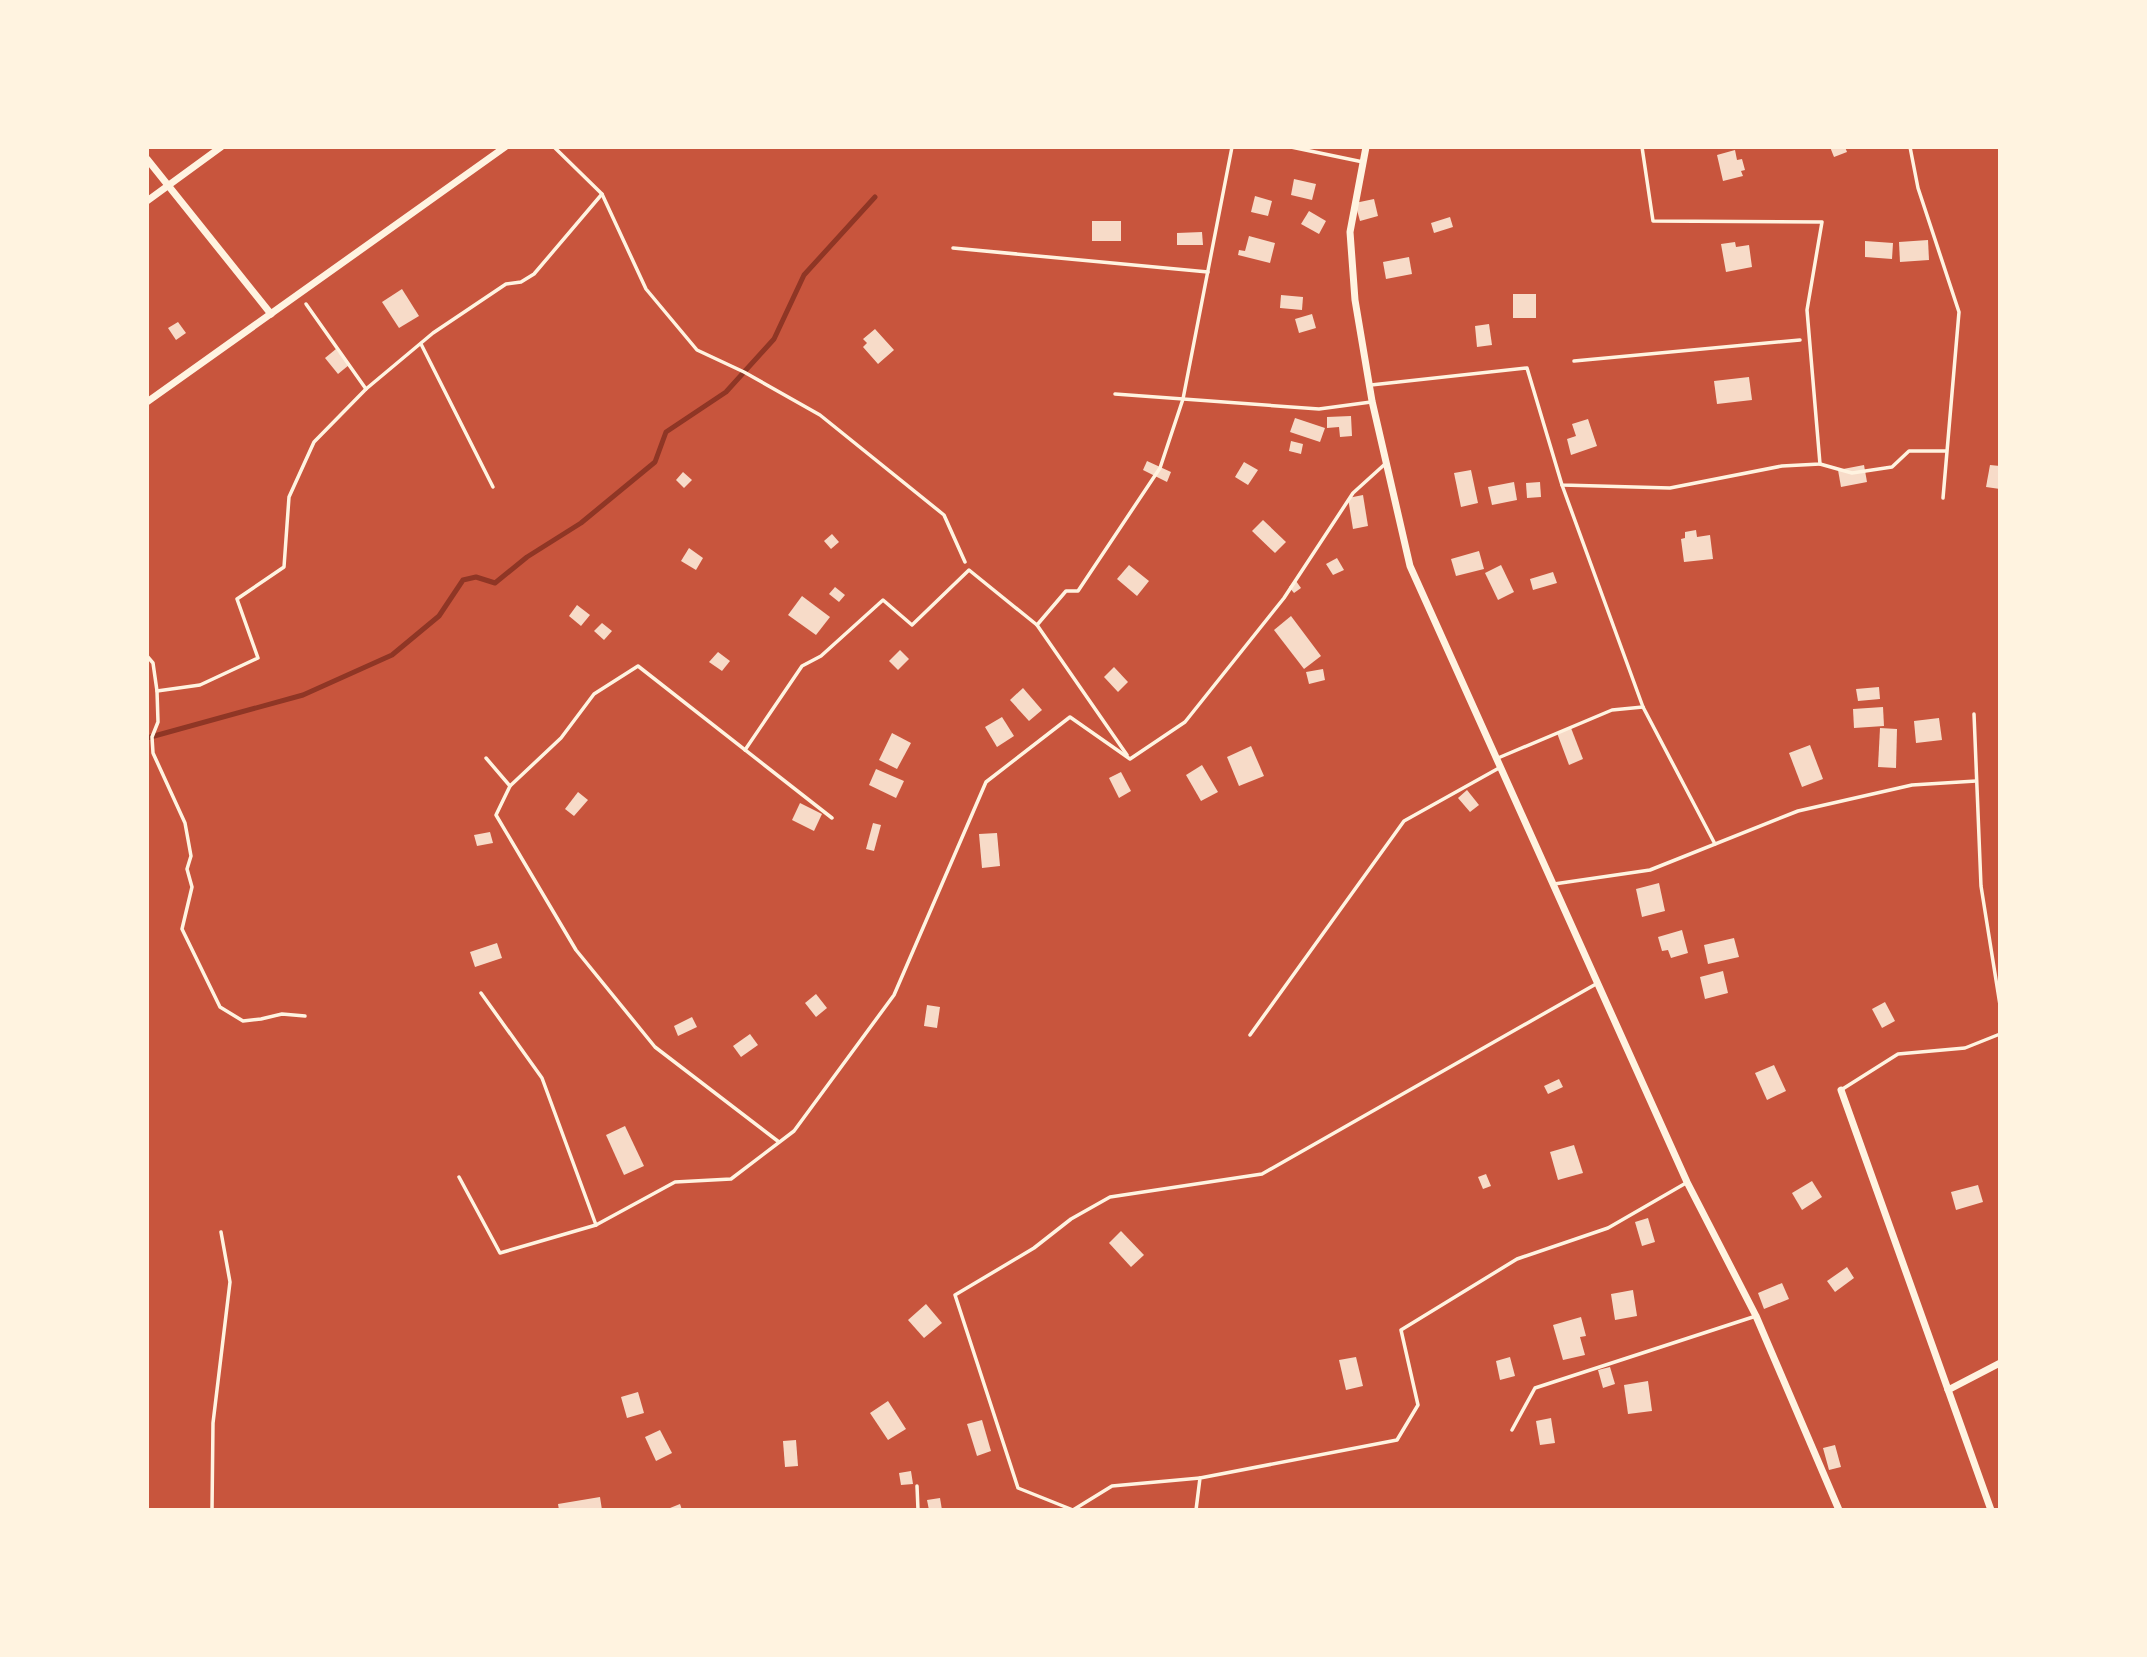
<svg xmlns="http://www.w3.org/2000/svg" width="2147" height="1657" font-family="'Noto Sans',sans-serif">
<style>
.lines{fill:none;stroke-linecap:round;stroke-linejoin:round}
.stream{stroke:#8f3625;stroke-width:5}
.building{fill:#f7dbc8}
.path{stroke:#fff3e0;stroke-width:3.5}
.service{stroke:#fff3e0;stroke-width:3.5}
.minor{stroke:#fff3e0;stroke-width:7}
</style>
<rect width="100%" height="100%" fill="#c8553d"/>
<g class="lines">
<polyline class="stream" points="147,738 303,695 392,655 439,616 463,580 476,577 495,583 527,557 581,523 655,462 666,432 726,392 774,339 804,275 875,197"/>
</g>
<g class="building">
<polygon points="1830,147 1845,147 1847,152 1834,157"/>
<polygon points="1735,150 1737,160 1742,159 1745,170 1741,171 1743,176 1723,181 1717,155"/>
<polygon points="1294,179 1316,184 1312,200 1291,195"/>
<polygon points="1255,196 1272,201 1268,216 1251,212"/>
<polygon points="1374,199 1378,216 1360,221 1355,203"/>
<polygon points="1309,211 1326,221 1319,234 1301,224"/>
<polygon points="1450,217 1453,227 1434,233 1431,223"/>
<rect x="1092" y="221" width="29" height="20"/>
<polygon points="1202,232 1203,245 1177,245 1177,233"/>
<polygon points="1249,236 1275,243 1270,263 1238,255 1239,250 1245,251"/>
<polygon points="1928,240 1929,260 1900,262 1899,242"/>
<polygon points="1865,241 1893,243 1892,259 1865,257"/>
<polygon points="1735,242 1736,247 1749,245 1752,267 1726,272 1721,244"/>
<polygon points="1409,257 1412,274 1386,279 1383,262"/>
<polygon points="402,289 419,316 399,328 382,302"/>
<rect x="1513" y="294" width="23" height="24"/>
<polygon points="1281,295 1303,297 1302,310 1280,308"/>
<polygon points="1312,314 1316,328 1299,333 1295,319"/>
<polygon points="178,322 186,333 176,340 168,328"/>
<polygon points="1489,324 1492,345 1477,347 1475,326"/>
<polygon points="875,329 894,350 878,364 863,347 867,343 863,339"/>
<polygon points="336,349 349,365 338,374 325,358"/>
<polygon points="1749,377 1752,400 1717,404 1714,381"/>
<polygon points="1351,416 1352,436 1340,437 1339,427 1327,428 1327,417"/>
<polygon points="1295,418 1325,428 1320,442 1290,432"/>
<polygon points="1588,419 1597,446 1571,455 1567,439 1576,436 1572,424"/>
<polygon points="1291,441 1303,444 1301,454 1289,451"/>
<polygon points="1147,461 1171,472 1167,482 1143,470"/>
<polygon points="1244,462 1258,470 1248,485 1235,477"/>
<polygon points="1864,465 1867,482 1841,487 1838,470"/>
<polygon points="1990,465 2000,466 2000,489 1986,487"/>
<polygon points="1471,470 1478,503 1461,507 1454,473"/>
<polygon points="683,472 692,480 684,488 676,480"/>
<polygon points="1514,482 1517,500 1492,505 1488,487"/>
<polygon points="1540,482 1541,497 1527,498 1526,483"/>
<polygon points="1363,495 1368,526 1353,529 1348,498"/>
<polygon points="1263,520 1286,542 1275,553 1252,531"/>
<polygon points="1696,530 1697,537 1710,535 1713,559 1684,562 1681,539 1685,538 1685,532"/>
<polygon points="832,534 839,542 831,549 824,541"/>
<polygon points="689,548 703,558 696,570 681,561"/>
<polygon points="1479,551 1484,569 1456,576 1451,559"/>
<polygon points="1337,558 1344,570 1333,575 1326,564"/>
<polygon points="1129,565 1149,581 1137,596 1117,579"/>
<polygon points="1501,565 1514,592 1498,600 1485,573"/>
<polygon points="1553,572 1557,583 1533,590 1530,579"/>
<polygon points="1296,581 1301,588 1294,593 1289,587"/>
<polygon points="835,587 845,595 839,602 829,594"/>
<polygon points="802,596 830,617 816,635 788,615"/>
<polygon points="577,605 590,615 581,626 569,616"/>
<polygon points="1291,616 1321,656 1304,669 1274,630"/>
<polygon points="602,623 612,631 604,640 594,631"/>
<polygon points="900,650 909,659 898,670 889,661"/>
<polygon points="718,652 730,661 722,671 709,662"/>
<polygon points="1114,667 1128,682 1118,692 1104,677"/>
<polygon points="1323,669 1325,680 1309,684 1306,672"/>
<polygon points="1879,687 1880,699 1858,701 1856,689"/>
<polygon points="1023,688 1042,710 1029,721 1010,700"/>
<polygon points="1883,707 1884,726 1854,728 1853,709"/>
<polygon points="1002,717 1014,736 997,747 985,727"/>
<polygon points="1939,718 1942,740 1916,743 1914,721"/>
<polygon points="1571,728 1583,759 1569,765 1557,733"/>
<polygon points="1880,728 1897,729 1896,768 1878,767"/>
<polygon points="892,733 911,743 897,769 879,760"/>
<polygon points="1810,745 1823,779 1802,787 1789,753"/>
<polygon points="1251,746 1264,776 1239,786 1227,757"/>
<polygon points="1202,765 1218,792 1201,801 1186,775"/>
<polygon points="876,769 904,781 896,798 869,785"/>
<polygon points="1121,772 1131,791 1119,798 1109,778"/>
<polygon points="1467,790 1479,805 1470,812 1458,798"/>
<polygon points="578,792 588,800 574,816 565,809"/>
<polygon points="800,803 822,814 814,831 792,820"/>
<polygon points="873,823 881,825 874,851 866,849"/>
<polygon points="490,832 493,843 477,846 474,835"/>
<polygon points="997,833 1000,866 982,868 979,834"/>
<polygon points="1659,883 1665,911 1642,917 1636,889"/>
<polygon points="1682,930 1688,953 1671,958 1668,950 1662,951 1658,937"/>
<polygon points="1734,938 1739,957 1708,964 1704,945"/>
<polygon points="497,943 502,958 475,967 470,952"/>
<polygon points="1723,971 1728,993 1705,999 1700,977"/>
<polygon points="816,994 827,1008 816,1017 805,1003"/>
<polygon points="1885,1002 1895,1021 1882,1028 1872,1009"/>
<polygon points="927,1005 940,1007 937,1028 924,1026"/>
<polygon points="692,1017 697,1027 678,1036 674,1026"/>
<polygon points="750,1034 758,1045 741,1057 733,1046"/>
<polygon points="1774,1065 1786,1091 1767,1100 1755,1073"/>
<polygon points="1559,1079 1563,1087 1548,1094 1544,1086"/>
<polygon points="625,1126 644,1166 624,1175 606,1135"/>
<polygon points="1574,1145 1583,1173 1558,1180 1550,1152"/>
<polygon points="1486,1174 1491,1186 1483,1189 1478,1177"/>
<polygon points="1812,1181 1822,1197 1802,1210 1792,1193"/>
<polygon points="1978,1185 1983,1202 1956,1210 1951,1192"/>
<polygon points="1648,1218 1655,1242 1642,1246 1635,1222"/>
<polygon points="1121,1231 1144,1255 1131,1267 1109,1243"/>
<polygon points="1847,1267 1854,1278 1835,1292 1827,1281"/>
<polygon points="1782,1283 1789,1299 1764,1309 1758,1293"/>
<polygon points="1633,1290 1637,1316 1615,1320 1611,1294"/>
<polygon points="926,1304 942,1323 924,1338 908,1320"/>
<polygon points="1581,1317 1586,1336 1580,1337 1585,1355 1563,1360 1553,1325"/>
<polygon points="1356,1357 1363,1386 1346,1390 1339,1360"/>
<polygon points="1510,1357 1515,1376 1500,1380 1496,1361"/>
<polygon points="1610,1367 1615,1384 1603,1388 1598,1370"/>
<polygon points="1648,1381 1652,1411 1628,1414 1624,1385"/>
<polygon points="638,1392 644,1413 627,1418 621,1397"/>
<polygon points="888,1401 906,1429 888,1440 870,1413"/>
<polygon points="1551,1418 1555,1443 1540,1445 1536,1421"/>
<polygon points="982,1420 991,1451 977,1456 967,1424"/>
<polygon points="660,1430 672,1453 656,1461 645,1437"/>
<polygon points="796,1440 798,1466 785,1467 783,1441"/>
<polygon points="1835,1445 1841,1467 1829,1470 1823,1448"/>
<polygon points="911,1471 913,1484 901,1485 899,1473"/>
<polygon points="600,1497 602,1510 559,1510 558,1504"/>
<polygon points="940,1498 942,1510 929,1510 927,1500"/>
<polygon points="680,1504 682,1510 665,1510"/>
</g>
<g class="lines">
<g class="path">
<polyline points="554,147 602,194 646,289 697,350 744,372 820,415 944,515 965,562"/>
<polyline points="306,304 366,389"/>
<polyline points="421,344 493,487"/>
<polyline points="1574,361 1800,340"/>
<polyline points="147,656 153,663 157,691 158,722 152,737 153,753 185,823 191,856 187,869 192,887 182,929 220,1007 243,1021 261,1019 282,1014 305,1016"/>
<polyline points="157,691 200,685 258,658 237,599 284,567 289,497 314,442 366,389 433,333 506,284 521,282 534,274 602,194"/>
<polyline points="212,1510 213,1423 230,1282 221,1232"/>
</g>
<g class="service">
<polyline points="1291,147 1363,162"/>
<polyline points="1910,147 1918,188 1959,312 1943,498"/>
<polyline points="953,248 1208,272"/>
<polyline points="1371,385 1527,368 1562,485 1670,488 1782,466 1820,464 1807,310 1822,222 1653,221 1642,147"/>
<polyline points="1115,394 1319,409 1371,402"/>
<polyline points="1820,464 1852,473 1892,467 1909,451 1946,451"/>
<polyline points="1562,485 1643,707 1715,844"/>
<polyline points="1037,625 1066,591 1078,591 1160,468 1183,399 1232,147"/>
<polyline points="1974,714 1981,886 2000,1005"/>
<polyline points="745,750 802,666 821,656 883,600 912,625 969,570 1037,625 1127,755"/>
<polyline points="486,758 510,786 496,815 576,950 655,1047 779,1142"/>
<polyline points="1498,758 1612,710 1643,707"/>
<polyline points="510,786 561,738 594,694 638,666 832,818"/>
<polyline points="1554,884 1650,870 1798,811 1912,785 1976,781"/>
<polyline points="481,993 542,1078 596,1225 675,1182 731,1179 794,1131 894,995 986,782 1070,717 1130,759 1185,722 1284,598 1353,493 1385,464"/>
<polyline points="1250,1035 1404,821 1499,768"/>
<polyline points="1841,1090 1898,1054 1965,1048 2000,1034"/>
<polyline points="459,1177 500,1253 596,1225"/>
<polyline points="1512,1430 1535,1388 1756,1316"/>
<polyline points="1200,1478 1112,1486 1073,1510 1018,1488 955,1295 1034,1248 1071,1219 1110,1197 1262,1174 1596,984"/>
<polyline points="917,1486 918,1510"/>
<polyline points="1196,1510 1200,1478 1397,1440 1418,1405 1401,1330 1517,1259 1608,1228 1686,1183"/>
</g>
<g class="minor">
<polyline points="1366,147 1350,232 1355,300 1372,401 1410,566 1687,1182 1756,1316 1839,1510"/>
<polyline points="147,159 271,314"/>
<polyline points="147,201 221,147"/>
<polyline points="147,402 505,147"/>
<polyline points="1841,1090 1991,1510"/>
<polyline points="1948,1390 2000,1363"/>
</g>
</g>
<rect width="2147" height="1657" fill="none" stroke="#fff3e0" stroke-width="298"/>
</svg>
